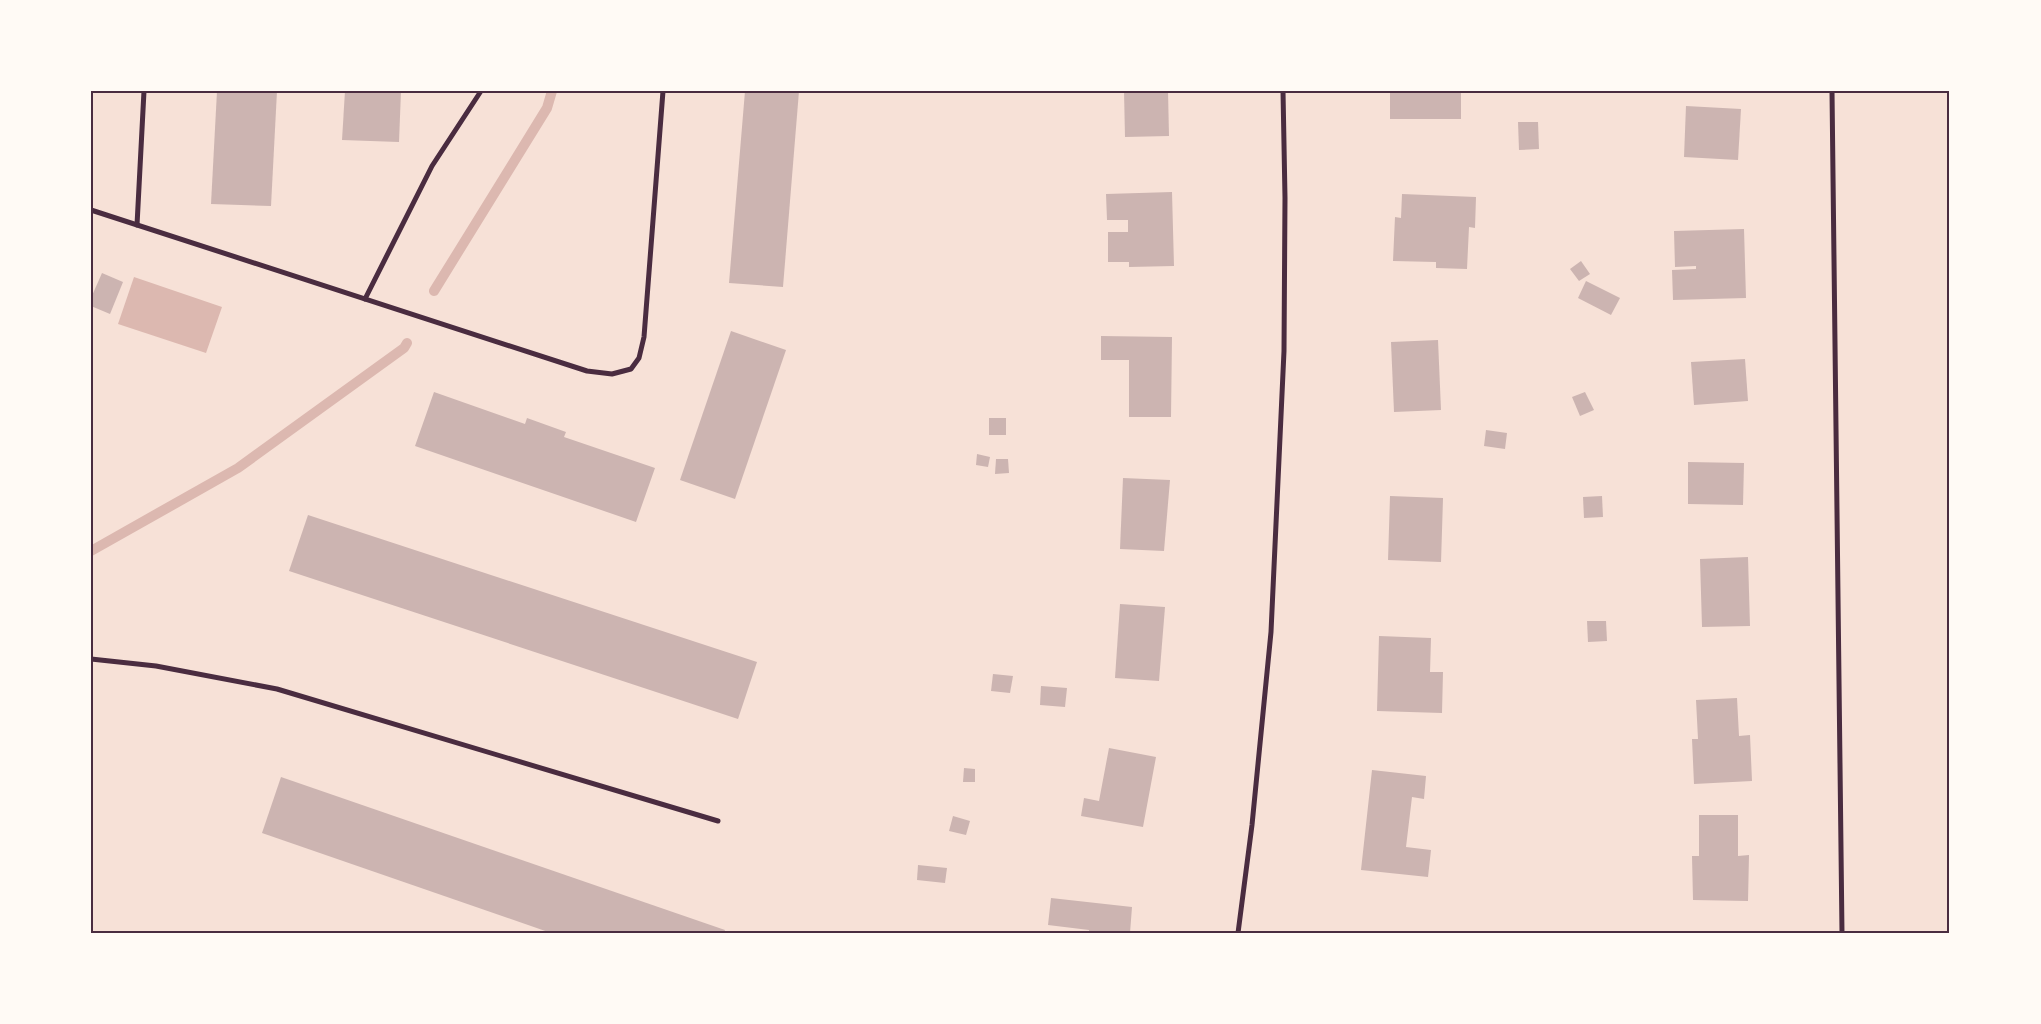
<svg xmlns="http://www.w3.org/2000/svg" width="2041" height="1024" font-family="Poppins,sans-serif">
<style>
.water{fill:#dcb8b0}
.lines{fill:none;stroke-linecap:round;stroke-linejoin:round}
.stream{stroke:#dcb8b0;stroke-width:10}
.building{fill:#ccb4b1}
.minor{stroke:#4a2c40;stroke-width:5}
.neatline{fill:none;stroke:#4a2c40;stroke-width:2}
</style>
<rect width="100%" height="100%" fill="#f7e1d7"/>
<polygon class="water" points="134,277 222,307 206,353 118,324"/>
<g class="lines">
<g class="stream">
<polyline points="434,291 547,108 552,91"/>
<polyline points="91,551 238,468 404,348 407,343"/>
</g>
</g>
<g class="building">
<polygon points="217,91 277,91 271,206 211,204"/>
<polygon points="345,91 401,91 399,142 342,140"/>
<polygon points="745,91 799,91 783,287 729,283"/>
<polygon points="1124,91 1168,91 1169,136 1125,137"/>
<rect x="1390" y="91" width="71" height="28"/>
<polygon points="1686,106 1741,109 1738,160 1684,157"/>
<polygon points="1518,122 1538,122 1539,149 1519,150"/>
<polygon points="1172,192 1174,266 1129,267 1129,262 1108,262 1108,232 1128,232 1128,220 1107,220 1106,194"/>
<polygon points="1402,194 1476,197 1475,228 1469,227 1467,269 1436,268 1436,262 1393,261 1395,217 1401,218"/>
<polygon points="1744,229 1746,298 1673,300 1672,270 1696,269 1696,266 1675,267 1674,231"/>
<polygon points="1581,261 1590,274 1579,281 1570,269"/>
<polygon points="102,273 123,282 110,314 91,306 91,298"/>
<polygon points="1586,281 1620,298 1611,315 1578,298"/>
<polygon points="731,331 786,350 735,499 680,480"/>
<polygon points="1101,336 1172,337 1171,417 1129,417 1129,360 1101,360"/>
<polygon points="1438,340 1441,410 1394,412 1391,342"/>
<polygon points="1745,359 1748,401 1694,405 1691,362"/>
<polygon points="434,392 525,424 527,418 566,432 564,437 655,468 636,522 415,446"/>
<polygon points="1585,392 1594,410 1580,416 1572,397"/>
<rect x="989" y="418" width="17" height="17"/>
<polygon points="1486,430 1507,433 1505,449 1484,446"/>
<polygon points="977,454 990,457 988,467 976,465"/>
<polygon points="996,459 1008,459 1009,473 995,474"/>
<polygon points="1688,462 1744,463 1743,505 1688,504"/>
<polygon points="1123,478 1170,480 1164,551 1120,549"/>
<polygon points="1390,496 1443,498 1441,562 1388,560"/>
<polygon points="1602,496 1603,517 1584,518 1583,497"/>
<polygon points="308,515 757,662 738,719 289,571"/>
<polygon points="1748,557 1750,626 1702,627 1700,559"/>
<polygon points="1120,604 1165,607 1159,681 1115,678"/>
<polygon points="1587,621 1606,621 1607,641 1588,642"/>
<polygon points="1379,636 1431,638 1430,672 1443,672 1442,713 1377,711"/>
<polygon points="993,674 1013,676 1010,693 991,691"/>
<polygon points="1041,686 1067,688 1065,707 1040,705"/>
<polygon points="1737,698 1739,736 1750,735 1752,781 1694,784 1692,739 1698,739 1696,700"/>
<polygon points="1109,748 1156,757 1143,827 1081,816 1084,798 1099,801"/>
<polygon points="964,768 975,769 975,782 963,782"/>
<polygon points="1372,770 1426,776 1424,799 1412,797 1406,847 1431,850 1428,877 1361,870"/>
<polygon points="281,777 725,930 724,933 551,933 262,833"/>
<polygon points="1699,815 1738,815 1738,856 1749,855 1748,901 1693,900 1692,856 1699,856"/>
<polygon points="953,816 970,821 966,835 949,831"/>
<polygon points="918,865 947,868 945,883 917,880"/>
<polygon points="1051,898 1132,907 1130,933 1089,933 1089,930 1048,925"/>
</g>
<g class="lines">
<g class="minor">
<polyline points="1832,91 1842,933"/>
<polyline points="91,210 587,371 612,374 631,369 639,358 644,337 663,91"/>
<polyline points="137,225 144,91"/>
<polyline points="365,299 432,166 481,91"/>
<polyline points="91,659 156,666 277,689 718,821"/>
<polyline points="1238,933 1252,825 1271,632 1284,351 1285,198 1283,91"/>
</g>
</g>
<rect width="2041" height="1024" fill="none" stroke="#fffaf5" stroke-width="185"/>
<rect x="92" y="92" width="1856" height="840" class="neatline"/>
</svg>
